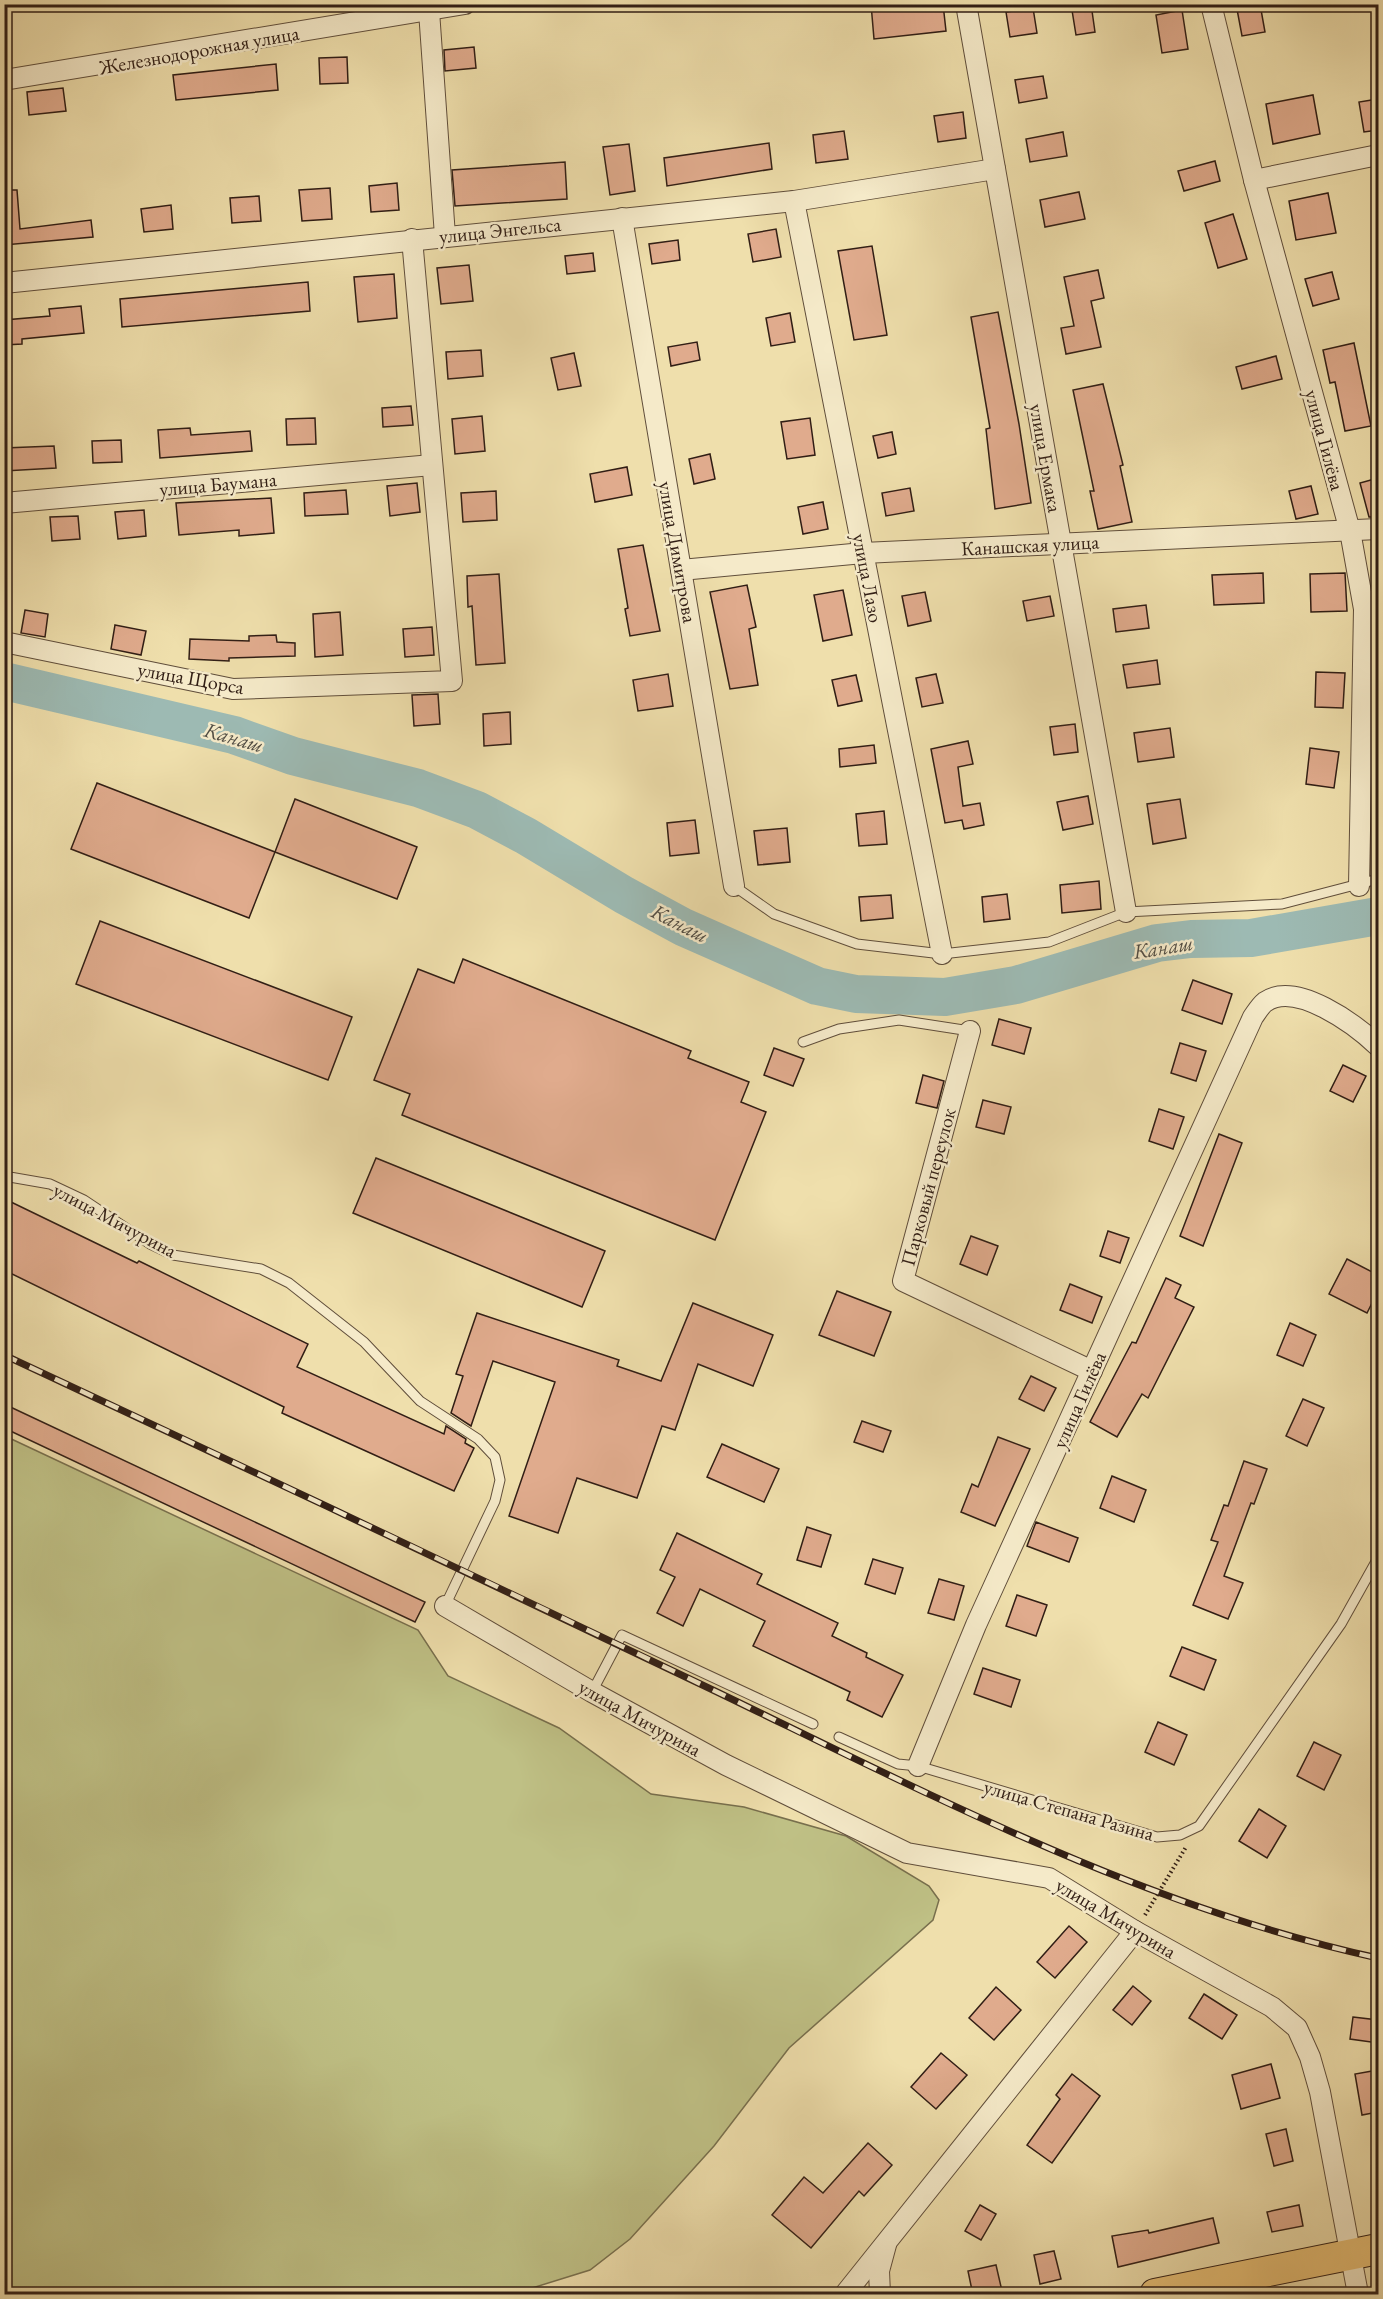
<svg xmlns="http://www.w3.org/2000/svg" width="1383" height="2299" font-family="'EB Garamond',serif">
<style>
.green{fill:#bfc085;stroke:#786f4d;stroke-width:1.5}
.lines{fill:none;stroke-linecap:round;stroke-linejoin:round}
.river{stroke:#9dbab3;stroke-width:38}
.building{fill:#e0ab8d;stroke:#311e15;stroke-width:1.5}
.lane-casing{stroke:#604e3b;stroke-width:11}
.street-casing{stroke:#604e3b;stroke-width:22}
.primary-casing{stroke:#311e15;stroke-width:32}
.path{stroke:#311e15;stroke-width:4;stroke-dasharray:1.5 3;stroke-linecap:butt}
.lane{stroke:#f5eac9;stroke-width:9}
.street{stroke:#f5eac9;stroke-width:20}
.primary{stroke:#e8c076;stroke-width:30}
.rail-casing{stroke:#311e15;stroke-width:7}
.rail{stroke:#f5eac9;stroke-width:4.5;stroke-dasharray:14;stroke-linecap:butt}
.labels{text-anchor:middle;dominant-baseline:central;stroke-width:5;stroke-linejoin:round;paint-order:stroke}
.street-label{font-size:20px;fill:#311e15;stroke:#f5eac9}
.water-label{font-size:21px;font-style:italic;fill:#514d44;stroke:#f5eac9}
</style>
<rect width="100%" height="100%" fill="#efdfac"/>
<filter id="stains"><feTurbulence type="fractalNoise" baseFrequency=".00333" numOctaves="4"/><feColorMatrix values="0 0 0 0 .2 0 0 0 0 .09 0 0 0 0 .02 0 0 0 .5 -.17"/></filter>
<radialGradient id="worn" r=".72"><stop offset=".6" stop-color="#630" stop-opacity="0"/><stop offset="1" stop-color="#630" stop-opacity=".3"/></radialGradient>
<polygon class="green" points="5,1436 418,1630 448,1676 559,1728 651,1794 744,1807 846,1836 929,1886 939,1900 933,1920 789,2048 714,2146 630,2239 590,2270 529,2289 497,2294 5,2294"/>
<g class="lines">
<polyline class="river" points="4,681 234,735 293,756 418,788 477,810 526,836 624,895 683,927 817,986 856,994 945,997 1016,985 1157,943 1191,939 1251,938 1378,916"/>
</g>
<g class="building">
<polygon points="871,4 943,4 946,31 874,39"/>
<polygon points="1071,4 1091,4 1095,32 1076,35"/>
<polygon points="1236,4 1260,4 1265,32 1242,36"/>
<polygon points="1033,8 1037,33 1010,37 1006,12"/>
<polygon points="1182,10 1188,49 1162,53 1156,15"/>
<polygon points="474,47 476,68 445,71 444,50"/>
<polygon points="347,57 348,83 320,84 319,58"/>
<polygon points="276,64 278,90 176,100 173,75"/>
<polygon points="1043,76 1047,98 1019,103 1015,80"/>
<polygon points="63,88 66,111 29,115 27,92"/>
<polygon points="1313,95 1320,134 1273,144 1266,104"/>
<polygon points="1378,99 1378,130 1364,132 1359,102"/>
<polygon points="963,112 966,138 938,142 934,116"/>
<polygon points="844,131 848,159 816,163 813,135"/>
<polygon points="1063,132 1067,156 1030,162 1026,139"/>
<polygon points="769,143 772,169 667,186 664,158"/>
<polygon points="629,144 635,191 610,195 603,147"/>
<polygon points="1215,161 1220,181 1184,191 1178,171"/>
<polygon points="565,162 567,199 455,206 452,170"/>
<polygon points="397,183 399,210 371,212 369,186"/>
<polygon points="330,188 332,219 302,221 299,190"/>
<polygon points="4,190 17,190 20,229 91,220 93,237 4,245"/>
<polygon points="1079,192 1085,219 1045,227 1040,200"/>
<polygon points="1328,193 1336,233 1296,240 1289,201"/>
<polygon points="259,196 261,221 232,223 230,198"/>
<polygon points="171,205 173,229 144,232 141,209"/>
<polygon points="1233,214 1247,259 1218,268 1205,223"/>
<polygon points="776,229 781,257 753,262 748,234"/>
<polygon points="678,240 680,260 652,264 649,244"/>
<polygon points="872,246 887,335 854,340 838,251"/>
<polygon points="593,253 595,271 567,274 565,256"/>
<polygon points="469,265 473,301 441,304 437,268"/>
<polygon points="1098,270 1104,298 1091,301 1101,347 1066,354 1061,328 1074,326 1064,277"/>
<polygon points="1332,272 1339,299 1313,306 1305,279"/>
<polygon points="394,274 397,318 358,322 354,277"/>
<polygon points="308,282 310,311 122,327 120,299"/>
<polygon points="81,306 84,333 22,339 22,344 4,345 4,320 50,316 49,309"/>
<polygon points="998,312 1019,424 1031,503 995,509 986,429 990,428 971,317"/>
<polygon points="790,313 795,342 771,346 766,318"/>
<polygon points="697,342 700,360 671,366 668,347"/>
<polygon points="1354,343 1371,426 1345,431 1335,382 1330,383 1323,350"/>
<polygon points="481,350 483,376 448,379 446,352"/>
<polygon points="574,353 581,386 558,390 551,358"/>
<polygon points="1276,356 1282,379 1242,389 1236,367"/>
<polygon points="1103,384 1123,465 1120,466 1132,522 1098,529 1090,491 1094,491 1073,390"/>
<polygon points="411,406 413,425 383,427 382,408"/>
<polygon points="482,416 485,451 455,454 452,419"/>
<polygon points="315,418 316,444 287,445 286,419"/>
<polygon points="810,418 815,455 787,459 781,422"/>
<polygon points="190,428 191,435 250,431 252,451 160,458 158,430"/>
<polygon points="892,432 896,454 878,458 873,436"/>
<polygon points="121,440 122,462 93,463 92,441"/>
<polygon points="54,446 56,468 4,471 4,448"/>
<polygon points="710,454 715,479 694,484 689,459"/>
<polygon points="627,467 632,495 595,502 590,474"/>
<polygon points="1378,478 1378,517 1369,517 1360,483"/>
<polygon points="417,483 420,512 390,516 387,486"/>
<polygon points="1311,486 1318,514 1296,519 1289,491"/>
<polygon points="910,488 914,511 886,516 882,493"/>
<polygon points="346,490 348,514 305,516 304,493"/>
<polygon points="496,491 497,520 463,522 461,493"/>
<polygon points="271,498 274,533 239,536 239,530 179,535 176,503"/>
<polygon points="823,502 828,529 803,534 798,507"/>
<polygon points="144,510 146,536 118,539 115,512"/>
<polygon points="78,516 80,539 52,541 50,517"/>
<polygon points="643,545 660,631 630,636 625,609 628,608 618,549"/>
<polygon points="1263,573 1264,603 1214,605 1212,575"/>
<polygon points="1345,573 1347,611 1311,612 1310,574"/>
<polygon points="499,574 505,663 476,665 472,606 468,607 467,576"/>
<polygon points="747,585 756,627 749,629 758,685 730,689 710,592"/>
<polygon points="843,590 852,635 823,641 814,595"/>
<polygon points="925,592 931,621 908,626 902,596"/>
<polygon points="1050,596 1054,616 1027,621 1023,601"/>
<polygon points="1146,605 1149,628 1116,632 1113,609"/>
<polygon points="25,610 48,614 45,637 21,633"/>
<polygon points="340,612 343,655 315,657 313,614"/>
<polygon points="115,625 146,631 141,655 111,649"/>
<polygon points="432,627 434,655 405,657 403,629"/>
<polygon points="276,635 277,642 295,643 295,656 229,658 229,661 189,659 190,639 249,641 249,636"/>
<polygon points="1157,660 1160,684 1127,688 1123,665"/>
<polygon points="1316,672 1345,673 1343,708 1315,707"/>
<polygon points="668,674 673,706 638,711 633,680"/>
<polygon points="936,674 943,703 922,707 916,678"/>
<polygon points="856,675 862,701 838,706 832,680"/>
<polygon points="438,694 440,724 414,726 412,695"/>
<polygon points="510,712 511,744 484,746 483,714"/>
<polygon points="1075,724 1078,752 1054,755 1050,727"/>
<polygon points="1170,728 1174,757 1138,762 1134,733"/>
<polygon points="968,741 973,764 958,767 963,806 980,803 984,825 964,829 962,820 945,823 931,749"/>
<polygon points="874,745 876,763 840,767 839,749"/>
<polygon points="1310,748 1339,752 1334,788 1306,784"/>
<polygon points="97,783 275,852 249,918 71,849"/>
<polygon points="1088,796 1093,824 1063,830 1057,802"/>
<polygon points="295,799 417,847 397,899 275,852"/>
<polygon points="1180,799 1186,838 1153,844 1147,804"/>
<polygon points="884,811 887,844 859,846 856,814"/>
<polygon points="695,820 699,853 670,856 667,823"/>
<polygon points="787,828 790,862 758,865 754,831"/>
<polygon points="1099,881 1101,909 1062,913 1060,885"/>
<polygon points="1007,894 1010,919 984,922 982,897"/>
<polygon points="891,895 893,918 861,921 859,897"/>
<polygon points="100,921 352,1017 328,1080 76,984"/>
<polygon points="463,959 691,1051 688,1058 749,1082 741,1102 766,1112 715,1240 402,1115 410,1094 374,1080 418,969 454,983"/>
<polygon points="1193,980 1232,994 1222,1024 1182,1010"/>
<polygon points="999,1019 1031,1028 1024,1054 992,1045"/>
<polygon points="1180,1043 1206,1051 1196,1081 1171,1073"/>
<polygon points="774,1048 804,1059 793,1086 764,1075"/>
<polygon points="1343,1065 1366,1076 1353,1102 1330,1091"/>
<polygon points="923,1075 944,1081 937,1108 916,1103"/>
<polygon points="983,1100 1011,1107 1004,1134 976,1127"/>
<polygon points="1159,1109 1184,1117 1173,1149 1149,1141"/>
<polygon points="1219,1134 1242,1143 1203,1246 1180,1236"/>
<polygon points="376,1158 605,1251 582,1307 353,1213"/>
<polygon points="11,1202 137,1263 139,1261 308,1344 297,1367 444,1434 446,1426 466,1439 465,1443 474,1448 454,1491 282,1413 284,1407 4,1270 4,1217"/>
<polygon points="1108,1231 1129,1238 1120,1263 1100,1256"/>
<polygon points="971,1236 998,1246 987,1275 960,1264"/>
<polygon points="1347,1259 1378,1275 1378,1291 1367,1313 1329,1294"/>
<polygon points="1166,1278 1181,1285 1175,1298 1194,1307 1148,1398 1142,1394 1117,1437 1090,1422 1132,1342 1136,1343"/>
<polygon points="1070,1284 1102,1297 1092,1323 1060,1310"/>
<polygon points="837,1291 891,1312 874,1356 819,1335"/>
<polygon points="693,1303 773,1335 753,1386 698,1364 675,1430 662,1426 637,1498 577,1478 558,1533 509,1516 555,1382 493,1361 471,1426 451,1413 463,1376 456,1374 477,1313 619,1360 617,1366 661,1381"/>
<polygon points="1290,1323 1316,1335 1303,1366 1277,1355"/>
<polygon points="1031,1376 1056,1388 1044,1411 1019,1399"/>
<polygon points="1303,1399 1324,1408 1307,1446 1286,1436"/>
<polygon points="4,1404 425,1602 415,1622 4,1428"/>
<polygon points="862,1421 891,1431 883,1452 854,1442"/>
<polygon points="998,1437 1030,1449 995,1526 961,1512 972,1484 978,1487"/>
<polygon points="722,1444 779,1469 764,1502 707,1477"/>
<polygon points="1244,1461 1267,1469 1254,1504 1251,1503 1224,1576 1243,1583 1228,1619 1193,1605 1218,1542 1211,1540 1224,1505 1228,1506"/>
<polygon points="1112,1476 1146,1490 1134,1522 1100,1508"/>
<polygon points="1036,1522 1078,1538 1069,1562 1027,1546"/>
<polygon points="807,1527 831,1535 821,1567 797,1560"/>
<polygon points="677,1533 762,1574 757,1584 838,1623 832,1636 867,1653 866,1657 903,1675 882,1717 847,1700 850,1692 753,1646 765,1621 700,1589 683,1626 657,1613 675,1577 660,1570"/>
<polygon points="873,1559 903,1568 895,1594 865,1584"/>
<polygon points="939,1579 964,1586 954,1620 928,1613"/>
<polygon points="1017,1595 1047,1605 1036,1636 1006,1626"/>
<polygon points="1182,1647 1216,1660 1204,1690 1170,1676"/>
<polygon points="983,1668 1020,1680 1011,1707 974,1694"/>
<polygon points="1158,1722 1187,1735 1174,1765 1145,1752"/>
<polygon points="1314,1742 1341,1755 1324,1790 1297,1776"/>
<polygon points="1259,1809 1286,1826 1267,1858 1239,1841"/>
<polygon points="1069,1926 1087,1942 1055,1978 1037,1962"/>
<polygon points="1133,1986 1151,2001 1132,2025 1113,2010"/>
<polygon points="996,1987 1021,2010 994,2040 969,2018"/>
<polygon points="1204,1994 1237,2015 1222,2039 1189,2018"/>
<polygon points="1353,2017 1378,2020 1378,2043 1350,2039"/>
<polygon points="941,2053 967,2075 936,2109 911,2087"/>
<polygon points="1271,2064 1280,2098 1241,2109 1232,2075"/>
<polygon points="1378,2070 1378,2112 1362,2115 1355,2074"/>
<polygon points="1072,2074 1100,2096 1052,2163 1027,2145 1060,2099 1056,2095"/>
<polygon points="1286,2129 1293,2161 1274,2166 1266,2134"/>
<polygon points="868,2143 892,2165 864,2196 859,2191 811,2248 772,2215 804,2177 823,2193"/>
<polygon points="980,2205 996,2214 981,2240 965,2231"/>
<polygon points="1299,2205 1303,2226 1272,2232 1267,2212"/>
<polygon points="1213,2218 1219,2243 1118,2267 1112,2236 1148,2230 1149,2233"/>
<polygon points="1054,2251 1061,2279 1040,2284 1034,2255"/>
<polygon points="996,2265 1002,2291 973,2295 968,2271"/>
</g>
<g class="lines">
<g class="lane-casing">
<g id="lane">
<polyline points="734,886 774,914 857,944 942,954 1049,942 1126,912 1282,904 1378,879"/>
<polyline points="803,1042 839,1029 899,1020 970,1031"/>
<polyline points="4,1176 50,1184 84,1200 150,1244 173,1255 261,1269 289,1283 364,1342 420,1401 478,1439 495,1457 500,1480 495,1501 445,1606"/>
<polyline points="592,1692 622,1635 813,1724"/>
<polyline points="839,1737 898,1764 918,1766 1157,1837 1180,1835 1199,1826 1341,1624 1378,1558"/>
</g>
</g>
<g class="street-casing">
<g id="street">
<polyline points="966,4 1126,912"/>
<polyline points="1211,4 1254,180 1350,531 1364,609 1359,886"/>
<polyline points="429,11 445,236"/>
<polyline points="4,80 465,4"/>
<polyline points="1254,180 1378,155"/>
<polyline points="794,201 942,954"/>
<polyline points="622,218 734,886"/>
<polyline points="4,283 794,201 995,169"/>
<polyline points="4,503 432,465"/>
<polyline points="681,570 863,553 1378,529"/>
<polyline points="4,642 233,689 452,681 412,239"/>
<polyline points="970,1031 903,1281 1092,1371"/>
<polyline points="445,1606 592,1692 726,1765 907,1853 1049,1878 1135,1931 1272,2007 1297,2028 1310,2057 1320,2092 1358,2294"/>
<path d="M918,1766L976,1625L1253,1017C1256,1013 1260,1006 1265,1002C1296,980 1356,1025 1378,1046"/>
<polyline points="845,2294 1135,1931"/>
<polyline points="880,2294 879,2271 886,2245"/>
</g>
</g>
<g class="primary-casing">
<polyline id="primary" points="1155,2294 1378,2249"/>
</g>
<polyline class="path" points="1145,1915 1186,1847"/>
<use href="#lane" class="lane"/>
<use href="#street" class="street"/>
<use href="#primary" class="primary"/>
<g class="rail-casing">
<path id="rail" d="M4,1355C242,1466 478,1577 715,1691C929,1794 1144,1907 1378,1958"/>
</g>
<use href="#rail" class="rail"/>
</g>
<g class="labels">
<g class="street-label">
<text transform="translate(199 50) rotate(-10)">Железнодорожная улица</text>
<text transform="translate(500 230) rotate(-6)">улица Энгельса</text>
<text transform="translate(1325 440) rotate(75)">улица Гилёва</text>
<text transform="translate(1046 458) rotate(80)">улица Ермака</text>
<text transform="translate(218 484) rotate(-5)">улица Баумана</text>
<text transform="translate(1030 545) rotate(-3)">Канашская улица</text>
<text transform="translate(678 552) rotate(80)">улица Димитрова</text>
<text transform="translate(868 578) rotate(79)">улица Лазо</text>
<text transform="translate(191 678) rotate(10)">улица Щорса</text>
<text transform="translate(928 1187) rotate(-75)">Парковый переулок</text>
<text transform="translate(115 1220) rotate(28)">улица Мичурина</text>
<text transform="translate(1079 1400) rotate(-66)">улица Гилёва</text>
<text transform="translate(640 1718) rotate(29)">улица Мичурина</text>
<text transform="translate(1069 1810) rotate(16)">улица Степана Разина</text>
<text transform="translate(1116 1918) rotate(31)">улица Мичурина</text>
</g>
<g class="water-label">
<text transform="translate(234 737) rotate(16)">Канаш</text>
<text transform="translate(680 923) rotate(27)">Канаш</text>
<text transform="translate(1163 947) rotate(-9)">Канаш</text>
</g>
</g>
<rect width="1383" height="2299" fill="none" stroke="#efdfac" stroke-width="24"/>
<rect x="6" y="6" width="1371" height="2287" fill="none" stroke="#311e15" stroke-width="3"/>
<rect x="12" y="12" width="1359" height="2275" fill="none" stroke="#311e15" stroke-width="1.5"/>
<rect width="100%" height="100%" filter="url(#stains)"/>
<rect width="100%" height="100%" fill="url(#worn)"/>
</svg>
